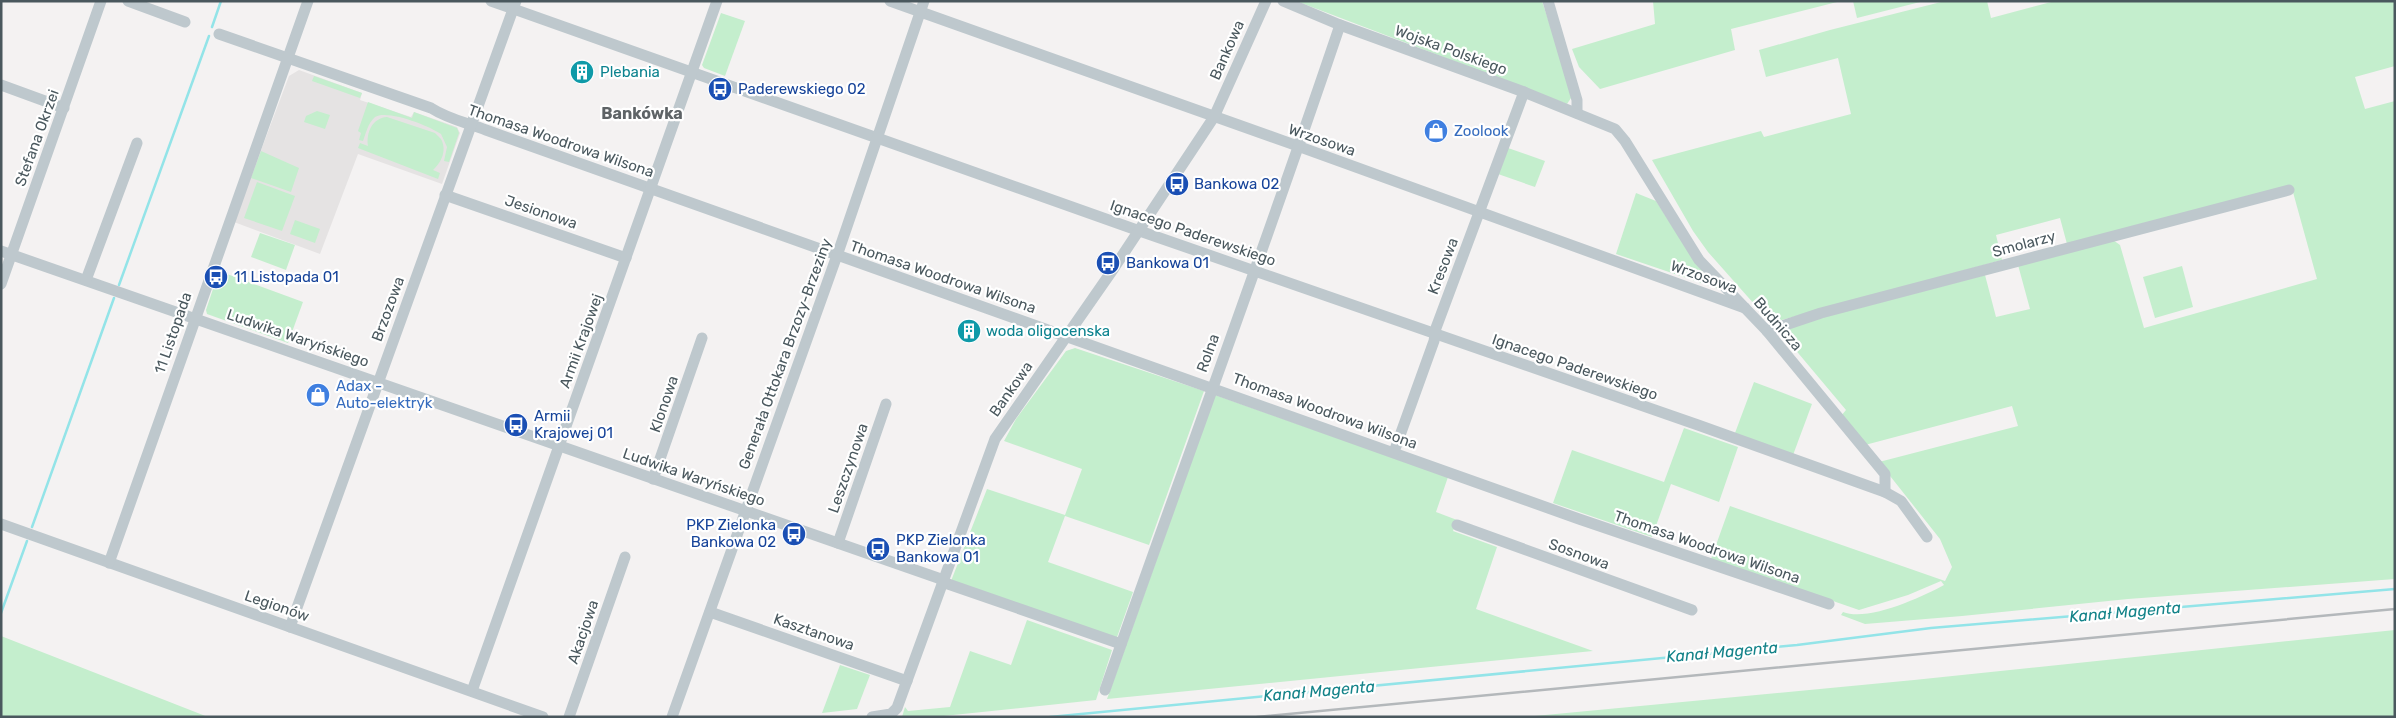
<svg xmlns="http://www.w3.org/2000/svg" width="2396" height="718" font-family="Rubik,sans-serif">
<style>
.education{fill:#e5e3e3}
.green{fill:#c4eecd}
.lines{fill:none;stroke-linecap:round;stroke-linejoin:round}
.stream{stroke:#93e4e8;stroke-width:2.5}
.minor{stroke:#bec8cd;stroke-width:11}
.rail{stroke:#b4b8bb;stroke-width:2.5}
.labels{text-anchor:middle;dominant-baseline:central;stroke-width:4.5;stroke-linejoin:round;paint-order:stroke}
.street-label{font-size:15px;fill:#4a585e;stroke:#fff}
.culture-label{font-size:15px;fill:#0d838f;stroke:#fff;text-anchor:start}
.transit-label{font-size:15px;fill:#164399;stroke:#fff;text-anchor:start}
.shop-label{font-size:15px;fill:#366cbe;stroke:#fff;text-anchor:start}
.neighbourhood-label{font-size:16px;font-weight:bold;fill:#5e6366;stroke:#fff}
.water-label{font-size:16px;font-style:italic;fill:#148389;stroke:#fff}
</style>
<rect width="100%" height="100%" fill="#f4f2f2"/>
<polygon class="education" points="299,70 362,93 360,100 411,117 414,112 457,127 460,133 442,184 358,154 320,254 234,222 289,76"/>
<g class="green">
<polygon points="1296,1 1542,1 1573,95 1567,104"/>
<polygon points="1653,1 1841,1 1731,29 1735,50 1600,89 1579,67 1572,49 1655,24"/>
<polygon points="1853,1 1924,1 1857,18"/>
<path d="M1945,1H1987L1991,18L2055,1H2395V66L2355,77L2365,109L2395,101V579L2128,599L1962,616L1865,624L1841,615L1843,612C1868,622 1922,597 1944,585L1941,581L1908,595L1859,610L1711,559L1730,506L1945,581L1952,567L1940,539L1879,462L2018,426L2012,406L1865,445L1841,416L1846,410L1783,335L1786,327L1985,275L1996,317L2030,309L2018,265L2113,240L2120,245L2144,328L2317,279L2291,185L2067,244L2060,218L1996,235L2002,260L1771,323L1708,252L1693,231L1652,160L1761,131L1764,137L1851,114L1838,58L1766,77L1759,50L1830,30Z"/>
<polygon points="721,13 745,21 725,76 704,68 702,65"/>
<polygon points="314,76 362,93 360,98 312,81"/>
<path d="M368,102L412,118L414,112L457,128L459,133L449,162L444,161L447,147L441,134C430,126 387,109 375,117C368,123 366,133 363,141L359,140L361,133L358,131Z"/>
<polygon points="317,111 330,115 325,129 304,122 306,116"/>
<path d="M387,117L435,133L441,139C447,150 442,162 433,170L440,173L438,179L358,148L360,143L368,146C366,133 372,118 387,117Z"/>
<polygon points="1508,148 1545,161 1535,187 1498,174"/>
<polygon points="261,151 299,168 291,192 251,178"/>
<polygon points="257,182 295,196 282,231 244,218"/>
<polygon points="1636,193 1656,201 1692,257 1719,289 1616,254"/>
<polygon points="295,220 320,229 315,243 290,234"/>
<polygon points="260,233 295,245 286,270 251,257"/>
<polygon points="2182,266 2193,307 2155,318 2143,277"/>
<polygon points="219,271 303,302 288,343 207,314 206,310"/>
<polygon points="1075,348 1204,391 1149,545 1065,516 1048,562 1133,592 1116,640 951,581 987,489 1065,515 1082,469 1004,441 1016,419 1066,351"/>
<polygon points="1754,382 1812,404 1793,455 1735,433"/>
<polygon points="1215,395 1448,477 1436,512 1457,520 1453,531 1497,547 1476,609 1593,651 1107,699"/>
<polygon points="1684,428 1738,447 1719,502 1671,484 1652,537 1553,503 1572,450 1664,482"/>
<polygon points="1027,620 1112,650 1096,700 934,717 902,717 905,707 908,711 950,707 970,651 1011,665"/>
<polygon points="2395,630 2395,717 1524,717 1914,680"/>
<polygon points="1,636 208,717 1,717"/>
<polygon points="840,665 870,675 857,709 822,713"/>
</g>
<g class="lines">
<g class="stream">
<polyline points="212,27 221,1"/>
<polyline points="119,285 209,36"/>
<polyline points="32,527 114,298"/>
<polyline points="1,613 27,541"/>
<polyline points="1050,717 1797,645 1931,628 2395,589"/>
</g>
<g class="minor">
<polyline points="128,1 185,22"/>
<polyline points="491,1 1134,229 1698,425 1885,492 1901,501 1927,537"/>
<path d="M890,1C1176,101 1460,205 1745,308"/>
<polyline points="1283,1 1340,25 1524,92 1615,129 1625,141 1699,260 1767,331 1885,474 1885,492"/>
<polyline points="1548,1 1577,100 1577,113"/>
<path d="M219,34L431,108C448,119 467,123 486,130L1579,519L1829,604"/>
<polyline points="1,85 64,108"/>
<polyline points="445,195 626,258"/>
<polyline points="1,251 938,578 948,584 1121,644"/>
<polyline points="86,280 137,143"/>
<polyline points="1,284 101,1"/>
<polyline points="1767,331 1821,313 2289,190"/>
<polyline points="1394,452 1434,341 1436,328 1524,92"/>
<polyline points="653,479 702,338"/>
<polyline points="1,524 543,717"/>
<polyline points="1457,525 1692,610"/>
<polyline points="838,543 886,404"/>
<polyline points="109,563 308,1"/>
<polyline points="710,612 907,681"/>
<polyline points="290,627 516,1"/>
<path d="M1105,690C1183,468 1265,248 1340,25"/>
<polyline points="472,691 717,1"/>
<polyline points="569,717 625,557"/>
<polyline points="672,717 840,247 924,1"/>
<polyline points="872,717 891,714 897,708 995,439 1114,268 1214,117 1266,1"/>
</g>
<polyline class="rail" points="1257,717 2395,609"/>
</g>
<defs>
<g id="building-disc" transform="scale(1.25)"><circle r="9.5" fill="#0f9aa8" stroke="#fff"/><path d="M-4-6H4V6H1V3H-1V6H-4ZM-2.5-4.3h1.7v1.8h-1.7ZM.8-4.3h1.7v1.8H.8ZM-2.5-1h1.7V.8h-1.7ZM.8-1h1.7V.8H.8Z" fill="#fff"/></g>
<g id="bus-disc" transform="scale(1.25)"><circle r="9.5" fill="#1a4fb4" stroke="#fff"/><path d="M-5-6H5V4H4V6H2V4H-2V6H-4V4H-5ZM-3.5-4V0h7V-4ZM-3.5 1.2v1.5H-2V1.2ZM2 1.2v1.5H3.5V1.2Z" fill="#fff"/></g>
<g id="shop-disc" transform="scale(1.25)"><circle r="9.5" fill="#3f7fe0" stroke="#fff"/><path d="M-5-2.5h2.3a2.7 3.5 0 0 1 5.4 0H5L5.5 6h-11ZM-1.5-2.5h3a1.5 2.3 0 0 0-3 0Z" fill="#fff"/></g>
</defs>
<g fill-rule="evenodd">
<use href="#building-disc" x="582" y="72"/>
<use href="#bus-disc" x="720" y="89"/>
<use href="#shop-disc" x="1436" y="131"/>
<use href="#bus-disc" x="1177" y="184"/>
<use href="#bus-disc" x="1108" y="263"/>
<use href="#bus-disc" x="216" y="277"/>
<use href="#building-disc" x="969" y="331"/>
<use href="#shop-disc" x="318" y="395"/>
<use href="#bus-disc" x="516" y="425"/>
<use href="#bus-disc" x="794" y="534"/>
<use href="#bus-disc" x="878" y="549"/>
</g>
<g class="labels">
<g class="street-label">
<text transform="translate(1227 50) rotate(-66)">Bankowa</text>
<text transform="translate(1451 50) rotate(20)">Wojska Polskiego</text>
<text transform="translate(37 138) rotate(-70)">Stefana Okrzei</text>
<text transform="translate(1322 140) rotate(19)">Wrzosowa</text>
<text transform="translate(561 141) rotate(19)">Thomasa Woodrowa Wilsona</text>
<text transform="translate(541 212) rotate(19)">Jesionowa</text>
<text transform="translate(1193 233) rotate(19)">Ignacego Paderewskiego</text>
<text transform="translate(2024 244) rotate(-15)">Smolarzy</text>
<text transform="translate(1443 266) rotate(-69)">Kresowa</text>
<text transform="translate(943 277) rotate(19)">Thomasa Woodrowa Wilsona</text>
<text transform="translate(1704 277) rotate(20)">Wrzosowa</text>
<text transform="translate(388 309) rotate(-70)">Brzozowa</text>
<text transform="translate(1778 324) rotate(49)">Budnicza</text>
<text transform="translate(173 333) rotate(-71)">11 Listopada</text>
<text transform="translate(298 338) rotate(19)">Ludwika Waryńskiego</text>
<text transform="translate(581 341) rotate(-70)">Armii Krajowej</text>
<text transform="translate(1208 353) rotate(-70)">Rolna</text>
<text transform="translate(785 354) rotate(-70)">Generała Ottokara Brzozy-Brzeziny</text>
<text transform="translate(1575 367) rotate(19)">Ignacego Paderewskiego</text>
<text transform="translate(1011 389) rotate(-55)">Bankowa</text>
<text transform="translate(664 404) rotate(-71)">Klonowa</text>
<text transform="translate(1325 411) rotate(20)">Thomasa Woodrowa Wilsona</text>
<text transform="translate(848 468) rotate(-71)">Leszczynowa</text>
<text transform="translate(694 477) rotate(19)">Ludwika Waryńskiego</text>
<text transform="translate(1707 547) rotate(19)">Thomasa Woodrowa Wilsona</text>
<text transform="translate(1579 554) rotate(20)">Sosnowa</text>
<text transform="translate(277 606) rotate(19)">Legionów</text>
<text transform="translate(583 632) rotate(-71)">Akacjowa</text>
<text transform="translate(814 632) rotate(19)">Kasztanowa</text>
</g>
<g class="culture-label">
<text x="600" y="72">Plebania</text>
<text x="986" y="331">woda oligocenska</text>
</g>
<g class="transit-label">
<text x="738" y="89">Paderewskiego 02</text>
<text x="1194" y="184">Bankowa 02</text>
<text x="1126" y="263">Bankowa 01</text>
<text x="234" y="277">11 Listopada 01</text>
<text x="534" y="416">Armii<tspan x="534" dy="17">Krajowej 01</tspan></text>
<text x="776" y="525" text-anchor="end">PKP Zielonka<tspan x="776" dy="17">Bankowa 02</tspan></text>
<text x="896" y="540">PKP Zielonka<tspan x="896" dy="17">Bankowa 01</tspan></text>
</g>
<g class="shop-label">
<text x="1454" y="131">Zoolook</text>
<text x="336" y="386">Adax -<tspan x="336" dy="17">Auto-elektryk</tspan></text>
</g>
<g class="neighbourhood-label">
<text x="642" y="113">Bankówka</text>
</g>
<g class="water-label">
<text transform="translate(2125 612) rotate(-5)">Kanał Magenta</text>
<text transform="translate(1722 652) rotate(-5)">Kanał Magenta</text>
<text transform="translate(1319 691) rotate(-5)">Kanał Magenta</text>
</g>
</g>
<rect width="2396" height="718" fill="none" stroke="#4a585e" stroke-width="5"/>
</svg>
